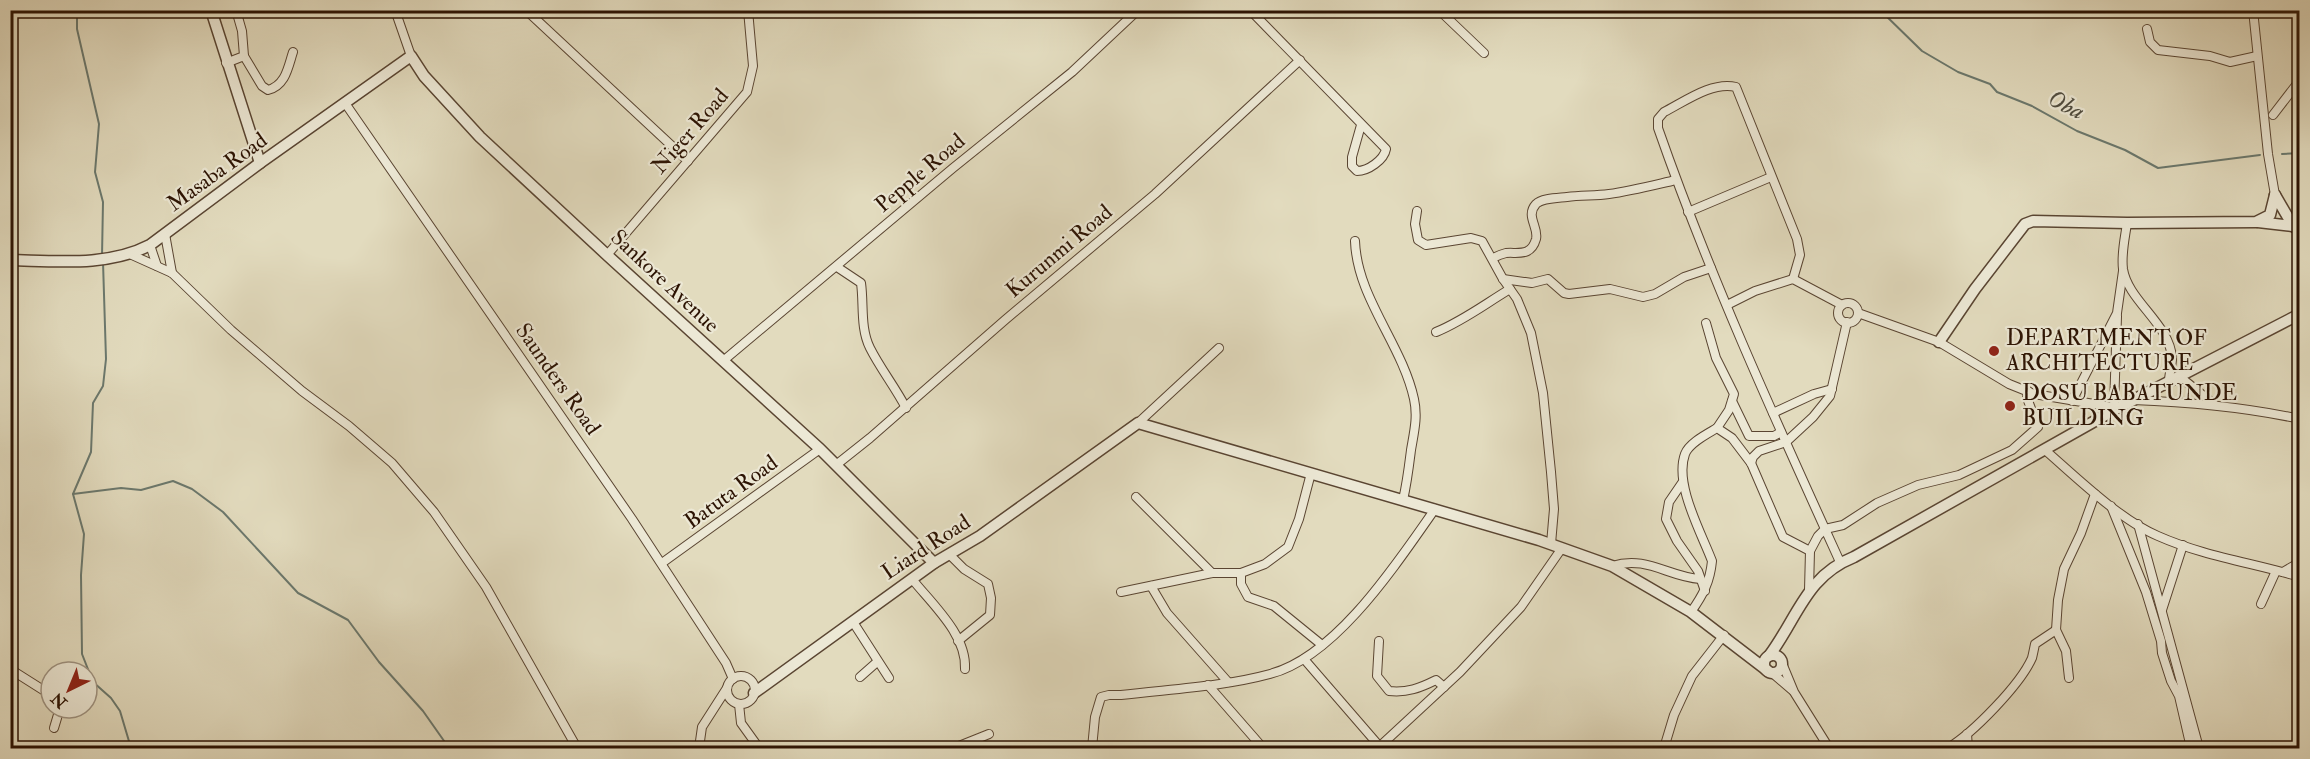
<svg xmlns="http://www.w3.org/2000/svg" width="2310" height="759" font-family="'IM FELL Double Pica',serif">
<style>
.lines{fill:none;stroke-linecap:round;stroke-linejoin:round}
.stream{stroke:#6b786d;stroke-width:2}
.minor-casing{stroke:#5a4532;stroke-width:10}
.tertiary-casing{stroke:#5a4532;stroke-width:13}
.minor{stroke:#ece8d5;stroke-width:8}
.tertiary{stroke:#ece8d5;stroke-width:10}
.poi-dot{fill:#8f2418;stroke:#ece8d5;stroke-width:2}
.labels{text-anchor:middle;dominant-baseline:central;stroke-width:4.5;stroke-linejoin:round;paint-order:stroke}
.street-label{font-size:22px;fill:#2c1303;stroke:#ece8d5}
.poi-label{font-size:22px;fill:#2c1303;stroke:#ece8d5;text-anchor:start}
.water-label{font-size:24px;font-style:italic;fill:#514e41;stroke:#ece8d5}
</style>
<rect width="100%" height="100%" fill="#e2dbbe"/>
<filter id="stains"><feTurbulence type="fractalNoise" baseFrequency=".00333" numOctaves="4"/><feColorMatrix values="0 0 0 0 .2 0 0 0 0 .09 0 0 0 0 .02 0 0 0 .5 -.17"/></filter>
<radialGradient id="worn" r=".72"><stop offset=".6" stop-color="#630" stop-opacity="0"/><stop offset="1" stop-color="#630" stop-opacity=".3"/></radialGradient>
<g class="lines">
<g class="stream">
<polyline points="77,10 77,29 99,124 95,172 103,202 102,256"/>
<polyline points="1880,10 1922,51 1958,72 1990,84 1997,92 2032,106 2077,131 2125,150 2158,168 2260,155"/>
<polyline points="2282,154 2300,153"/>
<polyline points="103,262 106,359 103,386 93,403 91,452 73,494 84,534 81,575 82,654 93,682 111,698 120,711 131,748"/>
<polyline points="73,494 121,488 141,490 173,481 192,489 223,512 298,593 348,620 379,662 423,711 449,748"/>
</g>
<g class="minor-casing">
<g id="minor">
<polyline points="395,10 411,56"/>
<polyline points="526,10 688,161"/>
<path d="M1250,10L1386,149C1384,160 1368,171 1357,171L1352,166V157L1361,125"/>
<polyline points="1439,10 1484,53"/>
<polyline points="2253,10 2268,154 2275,195"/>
<polyline points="2147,29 2150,42 2158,50 2210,56 2230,62 2257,56"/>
<path d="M244,56L262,86L268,90C286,85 288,67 293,52"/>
<polyline points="226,63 244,56 242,31 236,10"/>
<polyline points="345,103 632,519 726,663 733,679"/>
<polyline points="2273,115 2300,80"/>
<polyline points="1417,211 1415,224 1418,240 1426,245 1471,238 1482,241 1503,279 1517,299 1531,333 1543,393 1551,472 1554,509 1551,544"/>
<polyline points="1688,212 1771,177"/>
<path d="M2127,223C2125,238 2121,254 2123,269C2128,301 2170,324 2172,358C2172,366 2169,374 2169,381"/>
<polyline points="165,234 172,273"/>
<path d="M1355,241C1357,298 1402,344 1414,399C1418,417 1414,432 1411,450C1409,466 1407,483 1403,500"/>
<polyline points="150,245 157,266"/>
<polyline points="132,255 172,273 231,330 302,391 349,426 392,463 434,512 486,587 577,748"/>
<polyline points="607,255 747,92 753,66 748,10"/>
<path d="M1493,258C1497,256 1502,254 1506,253C1518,252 1531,257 1536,239C1539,227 1525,216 1536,204C1542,198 1559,198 1567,197C1581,195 1595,196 1609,194C1631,191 1654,185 1676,180"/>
<path d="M837,267L861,283C864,304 860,328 870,348C880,368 895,387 906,408"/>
<polyline points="1503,279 1532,283 1548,279 1564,293 1569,294 1610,289 1643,297 1655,294 1684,277 1711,268"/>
<path d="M1793,279L1800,255L1797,239L1736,87C1712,81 1684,102 1664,112L1658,119V128C1710,277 1775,419 1840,562"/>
<circle cx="1848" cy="313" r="10"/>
<polyline points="1727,305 1755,291 1793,279 1842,305"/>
<polyline points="1858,313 1939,342 2009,384 2034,394 2118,408"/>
<polyline points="1706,323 1716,358 1734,394 1729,410 1717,428"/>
<path d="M1436,332C1463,321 1485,304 1510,289"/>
<polyline points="723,361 953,168 1072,72 1138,10"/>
<polyline points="2179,376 2215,405"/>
<path d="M2133,400C2190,402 2244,407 2300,419"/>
<polyline points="1732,401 1749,436 1774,436 1781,432"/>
<polyline points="2072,401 2117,313 2123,271"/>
<polyline points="2114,407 2117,316"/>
<polyline points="1773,413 1814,394 1832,389"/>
<polyline points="1138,423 1219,348"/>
<path d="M2045,450C2076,477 2120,520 2158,536C2203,556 2253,563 2300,577"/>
<polyline points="1751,463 1753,457 1759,451 1786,442 1813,417 1830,396 1847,322"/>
<polyline points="836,465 870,438 1005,320 1155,194 1300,60"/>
<polyline points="1682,483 1669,502 1666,519 1677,541 1698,571 1705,591"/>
<polyline points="1136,497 1212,573"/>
<polyline points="2111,506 2146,592 2161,641 2162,653 2171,681 2179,696 2191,748"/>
<polyline points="2138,524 2199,748"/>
<polyline points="949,554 964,569 988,584 991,598 990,615 958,641"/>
<polyline points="662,563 820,449"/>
<path d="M1612,566C1647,555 1668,577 1700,579"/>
<polyline points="2283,572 2295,565 2300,560"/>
<polyline points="1241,573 1241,584 1248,597 1274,606 1322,645"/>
<path d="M912,579C932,604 967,635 965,669"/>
<polyline points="1151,586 1167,613 1228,682"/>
<polyline points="1809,590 1810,551 1818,536 1825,529 1843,525 1877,503 1918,485 1959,475 2012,450 2038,427 2027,398 2028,391"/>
<polyline points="1121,592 1212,573 1241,573 1265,564 1288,547 1299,519 1311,473"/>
<polyline points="2261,604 2276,571"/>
<polyline points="2162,610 2183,545"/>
<path d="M1691,612C1703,595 1710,582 1712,561C1701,532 1674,484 1685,454C1689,443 1707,434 1717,428L1732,438L1751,463L1783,537L1810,551"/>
<polyline points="853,622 889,678"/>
<path d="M1379,641L1377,676L1389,691C1407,693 1420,688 1436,680L1444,687"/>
<polyline points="1304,659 1381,748"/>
<polyline points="1782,663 1794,692 1829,748"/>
<polyline points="10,669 51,695"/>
<polyline points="1771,672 1792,690"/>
<circle cx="741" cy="690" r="14"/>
<polyline points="860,677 877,662"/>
<polyline points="2069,678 2066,651 2056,630 2058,600 2064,569 2081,533 2095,494"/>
<polyline points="1208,685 1263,748"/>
<polyline points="739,704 741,723 759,748"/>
<polyline points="54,728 60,708"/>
<polyline points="1967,734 1968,748"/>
<polyline points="699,748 702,727 727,688"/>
<polyline points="954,748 989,734"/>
<path d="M1092,748L1095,717L1101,697L1109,695H1121C1170,689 1222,687 1270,674C1336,657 1397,563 1435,509"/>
<polyline points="1378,748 1460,672 1521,607 1562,548"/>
<polyline points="1664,748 1674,715 1692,676 1724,635"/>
<path d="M1948,748C1973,733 2020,685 2032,658C2033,654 2034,649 2035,644L2056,630"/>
</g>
</g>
<g class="tertiary-casing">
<g id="tertiary">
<polyline points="211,10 260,163"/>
<polyline points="2275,195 2293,226 2300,231"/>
<polyline points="2258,222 2293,226"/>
<path d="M10,260C56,261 108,267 150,245L260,163L411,56L424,76L480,137L607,255L820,449L934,563"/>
<polyline points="1939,342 1975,289 2025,224 2033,221 2127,223 2256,222 2270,215 2275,195"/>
<circle cx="1773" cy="664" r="9"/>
<path d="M1769,656C1798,617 1806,576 1854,557L2118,408L2300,314"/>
<polyline points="754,693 934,563 980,536 1138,423 1539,540 1612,566 1691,612 1768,671"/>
</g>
</g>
<use href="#minor" class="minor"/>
<use href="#tertiary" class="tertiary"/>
</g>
<g class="poi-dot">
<circle cx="1994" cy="351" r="6"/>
<circle cx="2010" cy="406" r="6"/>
</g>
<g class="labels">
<g class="street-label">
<text transform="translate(690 131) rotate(-49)">Niger Road</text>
<text transform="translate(217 172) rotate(-36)">Masaba Road</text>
<text transform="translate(920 173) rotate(-40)">Pepple Road</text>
<text transform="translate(1059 251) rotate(-40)">Kurunmi Road</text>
<text transform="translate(665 281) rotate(43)">Sankore Avenue</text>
<text transform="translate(558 379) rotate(55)">Saunders Road</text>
<text transform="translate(731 492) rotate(-36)">Batuta Road</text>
<text transform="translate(926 547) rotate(-33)">Liard Road</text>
</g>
<g class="poi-label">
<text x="2006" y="338">DEPARTMENT OF<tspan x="2006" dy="25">ARCHITECTURE</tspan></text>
<text x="2022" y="393">DOSU BABATUNDE<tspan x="2022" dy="25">BUILDING</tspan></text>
</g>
<g class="water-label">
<text transform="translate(2066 105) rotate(26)">Oba</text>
</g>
</g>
<rect width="2310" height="759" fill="none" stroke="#e2dbbe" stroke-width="36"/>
<rect x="12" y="12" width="2286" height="735" fill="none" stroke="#2c1303" stroke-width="3"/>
<rect x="18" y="18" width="2274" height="723" fill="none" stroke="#2c1303" stroke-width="1.5"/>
<g transform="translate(69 690) rotate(223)"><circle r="28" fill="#ece8d5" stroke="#9f9381" stroke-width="1.5"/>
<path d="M0-4.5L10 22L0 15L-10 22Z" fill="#8f2418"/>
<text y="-9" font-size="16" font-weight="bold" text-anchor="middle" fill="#2c1303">N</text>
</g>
<rect width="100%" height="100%" filter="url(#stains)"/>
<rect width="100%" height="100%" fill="url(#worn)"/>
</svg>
